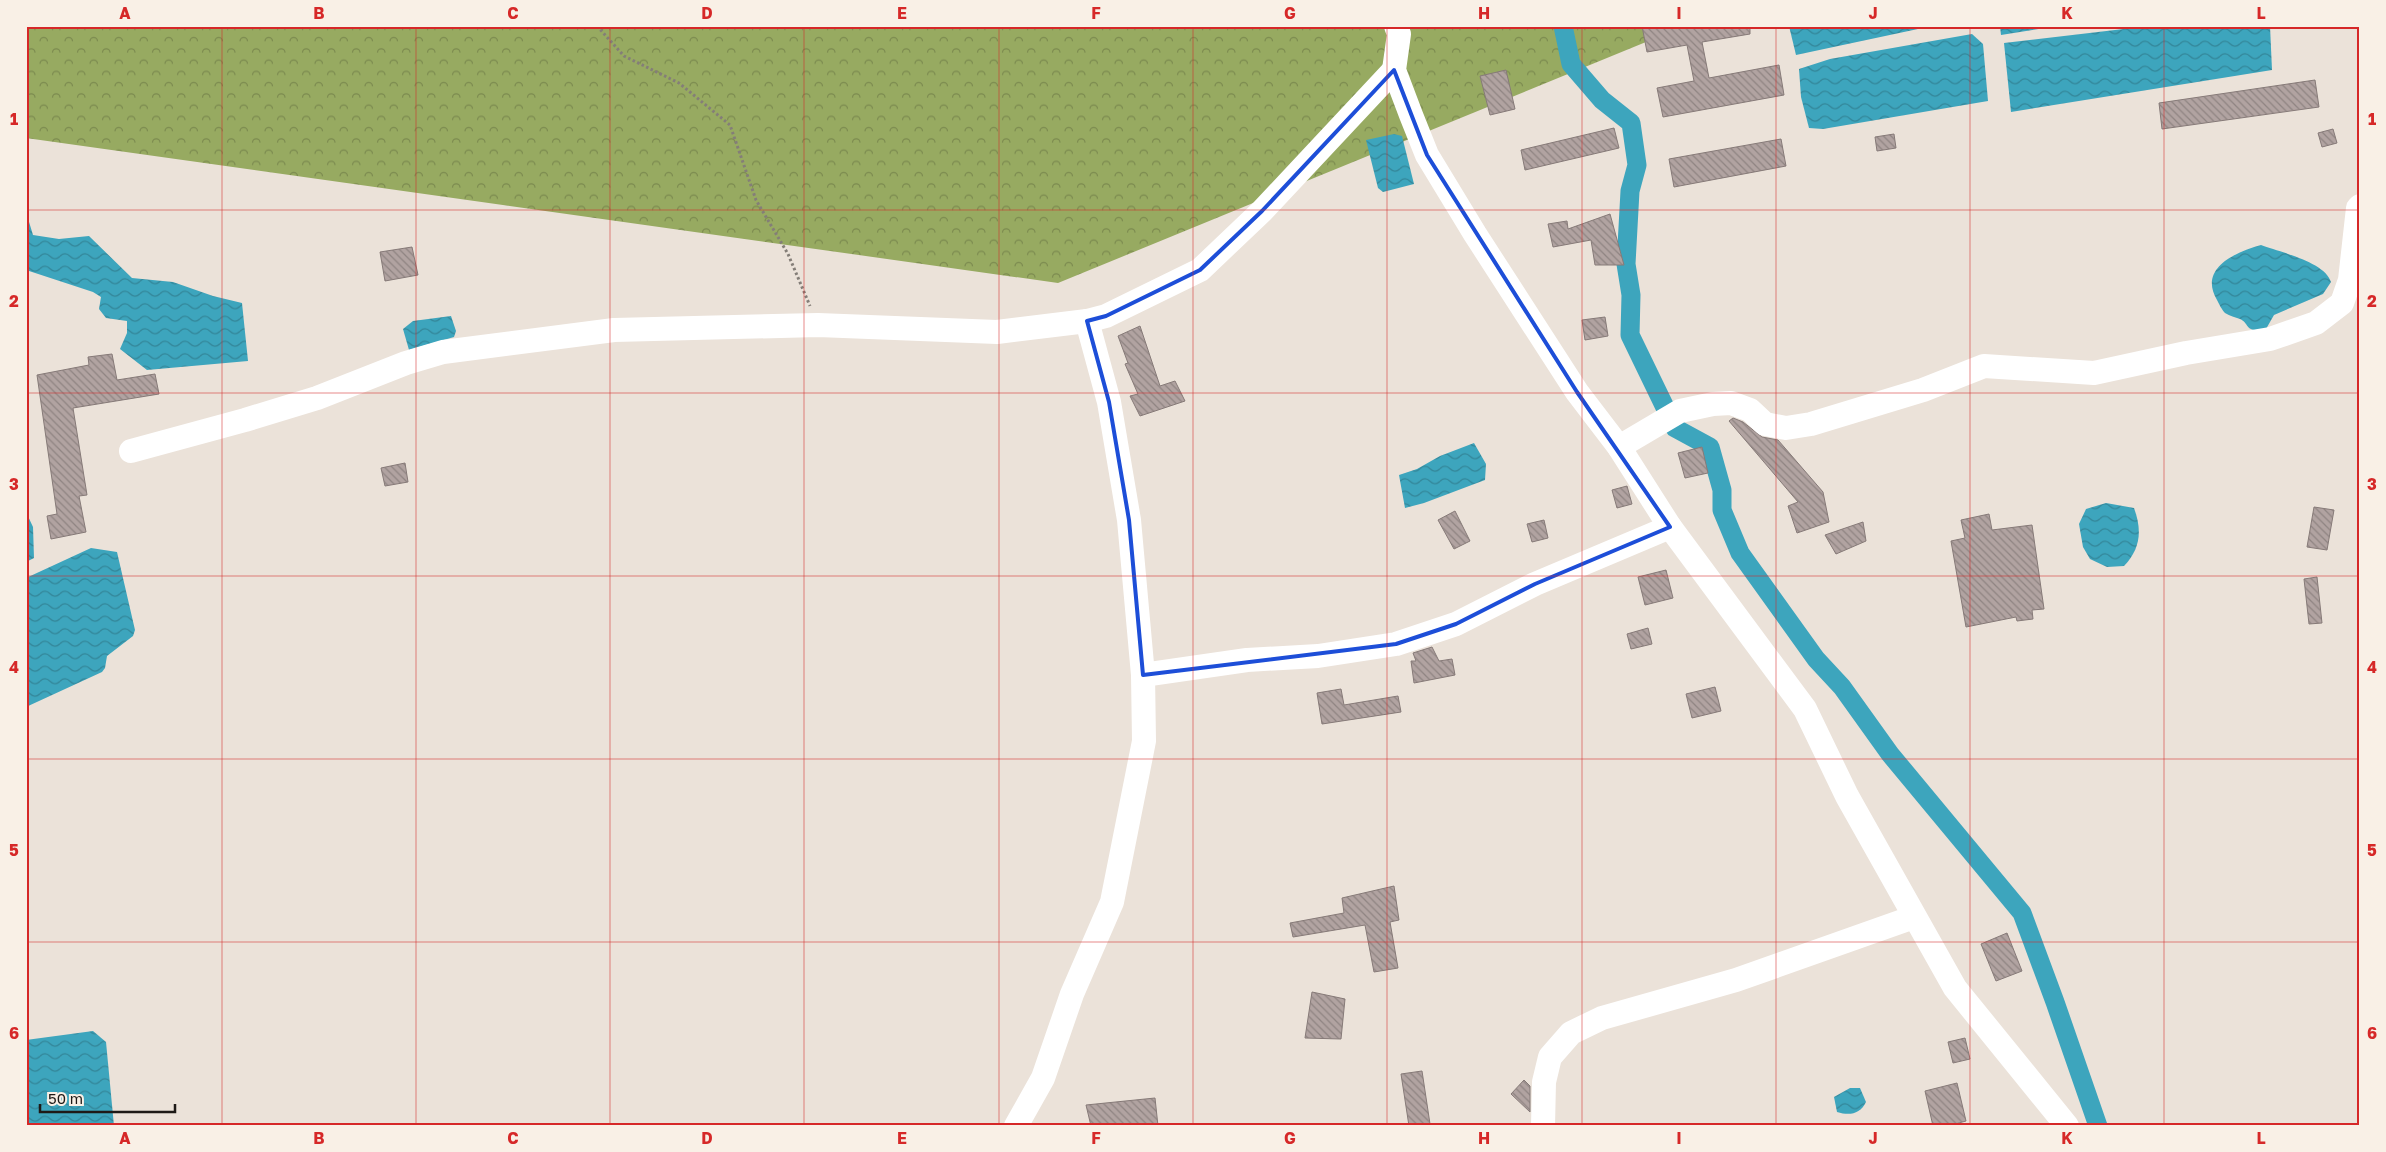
<svg xmlns="http://www.w3.org/2000/svg" width="2386" height="1152" font-family="'Golos Text',sans-serif">
<style>
.forest{fill:url(#forest-crowns)}
.water{fill:url(#water-waves)}
.lines{fill:none;stroke-linecap:round;stroke-linejoin:round}
.canal{stroke:#3da5bd;stroke-width:19}
.building{fill:url(#building-back-hatch);stroke:#867a78}
.path{stroke:#847e78;stroke-width:3;stroke-dasharray:2.5 2.5;stroke-linecap:butt}
.minor{stroke:#fff;stroke-width:24}
.marked{fill:none;stroke:#1d4ed8;stroke-width:4;stroke-linejoin:round}
.grid{fill:none;stroke:#d62828;stroke-width:1;stroke-opacity:0.55}
.neatline{fill:none;stroke:#d62828;stroke-width:2}
.grid-label{font-size:16px;text-anchor:middle;font-weight:bold;fill:#d62828}
</style>
<defs>
<pattern id="forest-crowns" width="20" height="18" patternUnits="userSpaceOnUse" patternTransform="scale(1.25)"><rect width="20" height="18" fill="#97aa61"/><path d="M2 6a3 3 0 1 1 6 0M12 15a3 3 0 1 1 6 0" fill="none" stroke="#7b8a4f"/></pattern>
<pattern id="water-waves" width="16" height="10" patternUnits="userSpaceOnUse" patternTransform="scale(1.25)"><rect width="16" height="10" fill="#3da5bd"/><path d="M0 5q4-4 8 0t8 0" fill="none" stroke="#338699"/></pattern>
<pattern id="building-back-hatch" width="6" height="6" patternUnits="userSpaceOnUse" patternTransform="scale(1.25)"><rect width="6" height="6" fill="#b1a3a1"/><path d="M-1 5l2 2M0 0l6 6M5-1l2 2" fill="none" stroke="#8f8482"/></pattern>
</defs>
<rect width="100%" height="100%" fill="#ebe2d9"/>
<polygon class="forest" points="26,26 1685,26 1058,283 26,138"/>
<g class="water">
<polygon points="1789,26 1932,26 1796,55"/>
<polygon points="2000,26 2058,26 2001,35"/>
<polygon points="2149,26 2270,26 2272,70 2011,112 2004,43"/>
<polygon points="1972,34 1983,44 1988,101 1823,129 1809,128 1801,97 1799,69 1830,59"/>
<polygon points="1394,134 1402,136 1414,184 1383,192 1378,188 1366,140"/>
<polygon points="26,212 33,235 59,239 89,236 132,278 173,282 213,296 242,303 248,361 147,370 120,349 127,333 127,321 106,318 99,309 101,297 93,292 26,270"/>
<path d="M2261,245C2280,252 2325,262 2331,282L2323,294L2274,315L2266,329C2243,333 2251,324 2240,319C2235,317 2230,316 2225,313C2222,310 2219,304 2217,300C2198,268 2236,252 2261,245Z"/>
<polygon points="451,316 456,331 454,337 409,350 403,329 413,321"/>
<polygon points="1474,443 1486,464 1485,480 1424,503 1405,508 1399,475 1417,469 1440,456"/>
<path d="M2106,503L2134,508C2142,530 2141,548 2124,566L2107,567L2090,559L2083,547L2079,524L2086,509Z"/>
<polygon points="26,512 33,527 34,558 26,562"/>
<polygon points="91,548 117,552 135,630 133,636 107,656 105,668 102,672 26,707 26,578"/>
<polygon points="93,1031 106,1042 114,1126 26,1126 26,1040"/>
<path d="M1850,1088H1860L1866,1102C1860,1114 1850,1116 1837,1112L1834,1097Z"/>
</g>
<g class="lines">
<polyline class="canal" points="1563,26 1571,64 1602,100 1631,123 1637,165 1630,191 1626,264 1631,295 1630,335 1675,428 1710,447 1722,490 1722,510 1740,553 1816,659 1842,687 1890,754 2022,913 2055,1002 2098,1126"/>
</g>
<g class="building">
<polygon points="1642,26 1750,26 1750,34 1702,42 1709,78 1779,65 1784,95 1663,117 1657,88 1694,81 1687,45 1647,52"/>
<polygon points="1506,70 1515,109 1490,115 1480,76"/>
<polygon points="2315,80 2319,107 2162,129 2159,103"/>
<polygon points="1614,128 1619,148 1525,170 1521,150"/>
<polygon points="2333,129 2337,143 2322,147 2318,133"/>
<polygon points="1894,134 1896,148 1877,151 1875,137"/>
<polygon points="1781,139 1786,166 1674,187 1669,159"/>
<polygon points="1610,214 1624,265 1595,265 1591,240 1553,247 1548,224 1567,221 1568,229"/>
<polygon points="412,247 418,275 385,281 380,252"/>
<polygon points="1605,317 1608,336 1585,340 1582,320"/>
<polygon points="1140,326 1160,386 1175,381 1185,401 1140,416 1130,396 1138,394 1125,364 1128,363 1118,336"/>
<polygon points="112,354 117,380 155,374 159,394 73,408 87,495 79,496 86,532 51,539 47,516 57,514 37,375 89,365 88,357"/>
<polygon points="1733,418 1743,422 1762,437 1778,440 1823,492 1829,522 1797,533 1788,506 1798,502 1729,421"/>
<polygon points="1702,447 1708,473 1685,478 1678,453"/>
<polygon points="405,463 408,482 385,486 381,468"/>
<polygon points="1627,486 1632,504 1617,508 1612,490"/>
<polygon points="2314,507 2334,510 2327,550 2307,547"/>
<polygon points="1455,511 1470,541 1454,549 1438,520"/>
<polygon points="1989,514 1992,530 2032,525 2044,609 2032,610 2033,619 2017,621 2016,617 1966,627 1951,541 1965,538 1961,520"/>
<polygon points="1544,520 1548,538 1532,542 1527,524"/>
<polygon points="1863,522 1866,541 1836,554 1825,535"/>
<polygon points="1666,570 1673,598 1645,605 1638,577"/>
<polygon points="2317,577 2322,623 2309,624 2304,579"/>
<polygon points="1648,628 1652,644 1631,649 1627,634"/>
<polygon points="1432,647 1439,661 1452,659 1455,675 1414,683 1411,661 1416,661 1413,653"/>
<polygon points="1715,687 1721,711 1692,718 1686,694"/>
<polygon points="1341,689 1344,705 1398,696 1401,712 1322,724 1317,693"/>
<polygon points="1394,886 1399,920 1390,922 1398,968 1374,972 1365,925 1293,937 1290,923 1344,913 1342,898"/>
<polygon points="2007,933 2022,971 1996,981 1981,944"/>
<polygon points="1312,992 1345,999 1341,1039 1305,1038"/>
<polygon points="1965,1038 1970,1059 1953,1063 1948,1042"/>
<polygon points="1422,1071 1430,1124 1409,1126 1401,1074"/>
<polygon points="1524,1080 1530,1086 1530,1112 1511,1094"/>
<polygon points="1957,1083 1966,1121 1948,1126 1933,1126 1925,1091"/>
<polygon points="1155,1098 1158,1126 1091,1126 1086,1105"/>
</g>
<g class="lines">
<polyline class="path" points="597,26 624,56 679,83 730,125 756,200 788,254 810,306"/>
<g class="minor">
<polyline points="1396,26 1399,34 1394,70 1411,115 1427,155 1475,234 1577,392 1619,447 1670,527 1805,709 1847,796 1955,988 2067,1126"/>
<polyline points="1619,447 1680,411 1713,404 1731,403 1750,410 1765,424 1786,428 1811,424 1923,390 1984,366 2094,373 2186,353 2270,339 2316,323 2342,303 2350,280 2358,208 2360,206"/>
<polyline points="131,451 245,420 317,398 406,363 443,352 614,330 818,325 997,332 1087,321"/>
<polyline points="1143,675 1247,660 1318,656 1396,644 1456,624 1535,584 1670,527"/>
<polyline points="1016,1126 1043,1078 1072,994 1112,902 1144,741 1143,675 1129,520 1109,402 1087,321 1106,316 1200,270 1262,211 1394,70"/>
<polyline points="1543,1126 1544,1082 1550,1057 1571,1033 1602,1018 1736,980 1914,917"/>
</g>
</g>
<path class="marked" d="M1394,70L1427,155L1577,392L1670,527L1535,584L1456,624L1396,644L1143,675L1129,520L1109,402L1087,321L1106,316L1200,270L1262,211Z"/>
<path class="grid" d="M222,26V1126M416,26V1126M610,26V1126M804,26V1126M999,26V1126M1193,26V1126M1387,26V1126M1582,26V1126M1776,26V1126M1970,26V1126M2164,26V1126M26,210H2360M26,393H2360M26,576H2360M26,759H2360M26,942H2360"/>
<rect width="2386" height="1152" fill="none" stroke="#f9f0e6" stroke-width="55"/>
<path d="M40 1104v8h135v-8" fill="none" stroke="#1e1a17" stroke-width="2.5"/>
<text x="48" y="1104" font-size="15" fill="#1e1a17" stroke="#f9f0e6" stroke-width="4" paint-order="stroke">50 m</text>
<rect x="28" y="28" width="2330" height="1096" class="neatline"/>
<g class="grid-label">
<text x="125" y="19">A</text>
<text x="319" y="19">B</text>
<text x="513" y="19">C</text>
<text x="707" y="19">D</text>
<text x="902" y="19">E</text>
<text x="1096" y="19">F</text>
<text x="1290" y="19">G</text>
<text x="1484" y="19">H</text>
<text x="1679" y="19">I</text>
<text x="1873" y="19">J</text>
<text x="2067" y="19">K</text>
<text x="2261" y="19">L</text>
<text x="14" y="125">1</text>
<text x="2372" y="125">1</text>
<text x="14" y="307">2</text>
<text x="2372" y="307">2</text>
<text x="14" y="490">3</text>
<text x="2372" y="490">3</text>
<text x="14" y="673">4</text>
<text x="2372" y="673">4</text>
<text x="14" y="856">5</text>
<text x="2372" y="856">5</text>
<text x="14" y="1039">6</text>
<text x="2372" y="1039">6</text>
<text x="125" y="1144">A</text>
<text x="319" y="1144">B</text>
<text x="513" y="1144">C</text>
<text x="707" y="1144">D</text>
<text x="902" y="1144">E</text>
<text x="1096" y="1144">F</text>
<text x="1290" y="1144">G</text>
<text x="1484" y="1144">H</text>
<text x="1679" y="1144">I</text>
<text x="1873" y="1144">J</text>
<text x="2067" y="1144">K</text>
<text x="2261" y="1144">L</text>
</g>
</svg>
